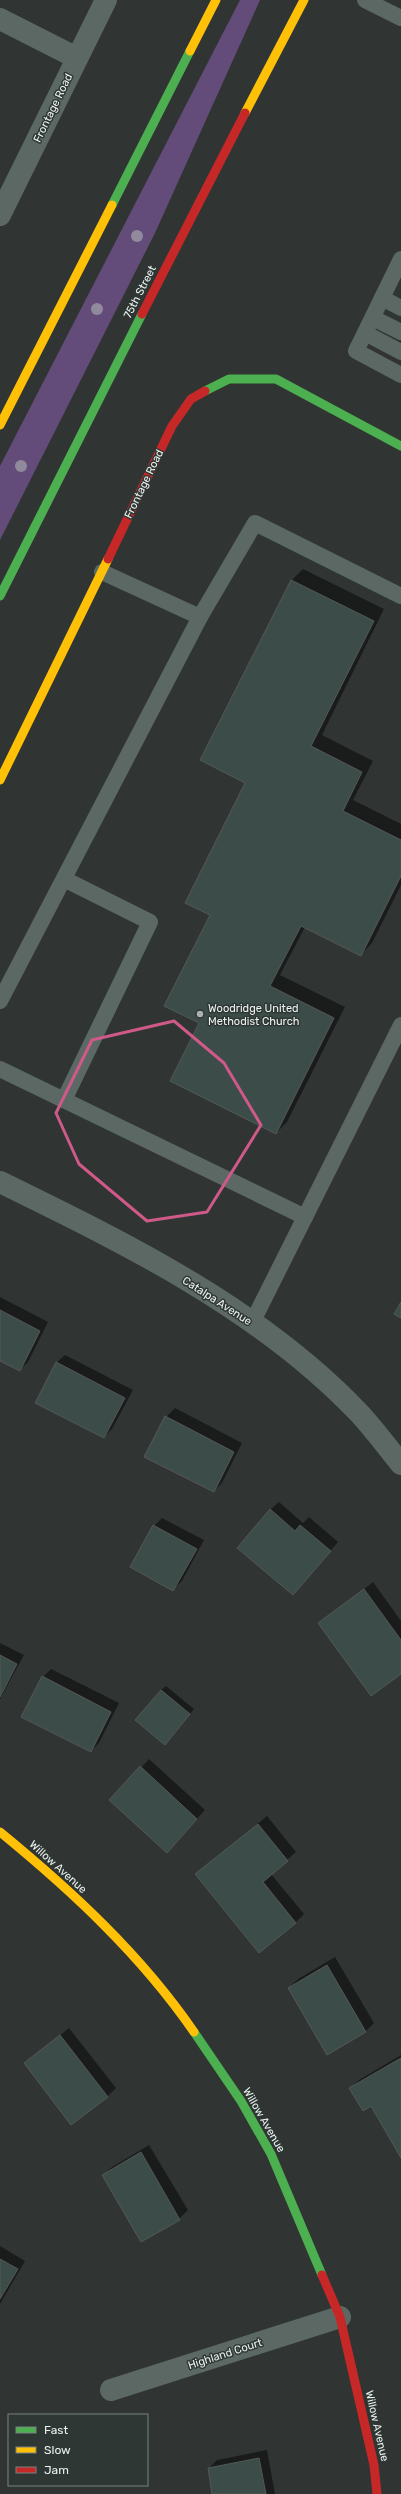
<svg xmlns="http://www.w3.org/2000/svg" width="401" height="2494" font-family="Rubik,sans-serif">
<style>
.green{fill:#634b7a}
.shadow{fill:#0007}
.building{fill:#3c4c49;stroke:#545857}
.lines{fill:none;stroke-linecap:round;stroke-linejoin:round}
.lane{stroke:#5c6864;stroke-width:16}
.street{stroke:#5c6864;stroke-width:22}
.fast{stroke:#4caf50;stroke-width:9}
.slow{stroke:#ffc107;stroke-width:9}
.jam{stroke:#c62828;stroke-width:9}
.tree{fill:#918a9d}
.marked{fill:none;stroke:#cf5988;stroke-width:3;stroke-linejoin:round}
.poi-dot{fill:#aab0ae;stroke:#2e3734;stroke-width:1.5}
.labels{text-anchor:middle;dominant-baseline:central;stroke-width:3;stroke-linejoin:round;paint-order:stroke}
.street-label{font-size:11px;fill:#ecf2f0;stroke:#2e3734}
.poi-label{font-size:11px;fill:#ecf2f0;stroke:#2e3734;text-anchor:start}
</style>
<rect width="100%" height="100%" fill="#303533"/>
<polygon class="green" points="240,0 260,0 155,233 0,540 0,466"/>
<g class="shadow">
<polygon points="303,569 384,609 322,735 373,761 353,800 401,824 401,885 372,943 361,955 305,927 280,975 345,1007 287,1122 276,1133 200,1022 212,915 247,782 201,760 292,580"/>
<polygon points="0,1297 48,1322 28,1362 20,1370 0,1360"/>
<polygon points="65,1355 133,1390 112,1429 104,1437 56,1363"/>
<polygon points="175,1408 242,1443 222,1483 214,1491 166,1417"/>
<polygon points="279,1502 303,1523 309,1517 338,1542 293,1594 270,1510"/>
<polygon points="162,1518 204,1540 182,1581 173,1589 154,1526"/>
<polygon points="373,1582 401,1621 401,1673 320,1624"/>
<polygon points="0,1643 24,1655 0,1699"/>
<polygon points="51,1669 119,1703 99,1743 91,1751 43,1677"/>
<polygon points="166,1686 194,1709 170,1739 161,1690"/>
<polygon points="149,1759 205,1810 175,1843 111,1800"/>
<polygon points="267,1816 296,1852 271,1874 304,1914 295,1923 196,1875"/>
<polygon points="335,1957 374,2023 366,2031 328,2054 289,1988 298,1979"/>
<polygon points="69,2028 116,2088 107,2097 25,2064"/>
<polygon points="401,2055 401,2156 372,2105 350,2088 359,2080"/>
<polygon points="149,2145 188,2210 179,2219 103,2175 112,2167"/>
<polygon points="0,2246 25,2261 0,2304"/>
<polygon points="267,2450 275,2494 213,2494 209,2468 217,2460"/>
</g>
<g class="building">
<polygon points="291,580 374,621 311,746 362,772 343,811 401,840 401,876 361,956 301,926 270,986 334,1018 276,1134 170,1081 199,1023 164,1006 210,915 185,903 245,783 200,760"/>
<polygon points="401,1302 401,1318 394,1314"/>
<polygon points="0,1310 40,1331 20,1371 0,1361"/>
<polygon points="56,1362 125,1398 104,1438 35,1403"/>
<polygon points="165,1416 234,1452 214,1492 144,1457"/>
<polygon points="270,1509 295,1531 300,1525 331,1551 293,1595 237,1548"/>
<polygon points="153,1525 197,1549 173,1591 130,1567"/>
<polygon points="364,1589 401,1640 401,1674 371,1696 318,1623"/>
<polygon points="0,1655 17,1664 0,1697"/>
<polygon points="42,1676 111,1712 91,1752 21,1717"/>
<polygon points="161,1690 190,1714 165,1745 135,1720"/>
<polygon points="140,1766 197,1819 167,1853 109,1800"/>
<polygon points="258,1824 288,1861 263,1882 296,1923 259,1953 195,1874"/>
<polygon points="327,1965 366,2032 327,2055 288,1988"/>
<polygon points="60,2035 108,2097 71,2125 24,2063"/>
<polygon points="401,2058 401,2158 371,2106 363,2111 349,2088"/>
<polygon points="141,2152 180,2220 141,2242 102,2175"/>
<polygon points="0,2259 18,2269 0,2299"/>
<polygon points="259,2458 266,2494 212,2494 208,2468"/>
</g>
<g class="lines">
<g class="lane">
<polyline points="365,0 401,18"/>
<polyline points="401,259 356,351 401,375"/>
<polyline points="382,298 401,308"/>
<polyline points="373,318 401,332"/>
<polyline points="365,333 401,352"/>
<polyline points="102,572 200,617 255,523 401,596"/>
<polyline points="0,1001 200,617"/>
<polyline points="0,1069 305,1217"/>
<polyline points="64,1100 150,922 64,879"/>
<polyline points="252,1323 401,1025"/>
</g>
<g class="street">
<polyline points="0,19 77,58"/>
<polyline points="0,215 106,0"/>
<path d="M0,1182C127,1244 260,1309 359,1413C374,1429 387,1447 401,1464"/>
<polyline points="111,2390 340,2317"/>
</g>
<g class="fast">
<polyline points="112,205 190,51"/>
<polyline points="205,391 229,379 276,379 401,446"/>
<polyline points="0,596 142,314"/>
<polyline points="194,2032 241,2101 271,2154 322,2275"/>
</g>
<g class="slow">
<polyline points="190,51 216,0"/>
<polyline points="245,113 304,0"/>
<polyline points="0,425 112,205"/>
<polyline points="0,780 108,559"/>
<path d="M0,1832C72,1891 141,1955 194,2032"/>
</g>
<g class="jam">
<polyline points="142,314 245,113"/>
<polyline points="108,559 172,426 191,399 205,391"/>
<polyline points="322,2275 340,2317 374,2465 377,2494"/>
</g>
</g>
<g class="tree">
<circle cx="137" cy="236" r="6"/>
<circle cx="97" cy="309" r="6"/>
<circle cx="21" cy="466" r="6"/>
</g>
<path class="marked" d="M174,1021L224,1063L261,1125L207,1212L147,1221L79,1164L56,1113L92,1040Z"/>
<circle class="poi-dot" cx="200" cy="1014" r="4"/>
<g class="labels">
<g class="street-label">
<text transform="translate(53 108) rotate(-64)">Frontage Road</text>
<text transform="translate(140 292) rotate(-63)">75th Street</text>
<text transform="translate(144 484) rotate(-64)">Frontage Road</text>
<text transform="translate(217 1301) rotate(33)">Catalpa Avenue</text>
<text transform="translate(58 1867) rotate(42)">Willow Avenue</text>
<text transform="translate(264 2120) rotate(60)">Willow Avenue</text>
<text transform="translate(225 2354) rotate(-18)">Highland Court</text>
<text transform="translate(377 2426) rotate(77)">Willow Avenue</text>
</g>
<g class="poi-label">
<text x="208" y="1008">Woodridge United<tspan x="208" dy="13">Methodist Church</tspan></text>
</g>
</g>
<rect x="8" y="2414" width="140" height="72" fill="#2e3734" stroke="#7a827f"/>
<rect x="16" y="2427" width="20" height="6" fill="#4caf50" stroke="#7a827f"/>
<text x="44" y="2434" font-size="12" fill="#ecf2f0">Fast</text>
<rect x="16" y="2447" width="20" height="6" fill="#ffc107" stroke="#7a827f"/>
<text x="44" y="2454" font-size="12" fill="#ecf2f0">Slow</text>
<rect x="16" y="2467" width="20" height="6" fill="#c62828" stroke="#7a827f"/>
<text x="44" y="2474" font-size="12" fill="#ecf2f0">Jam</text>
</svg>
